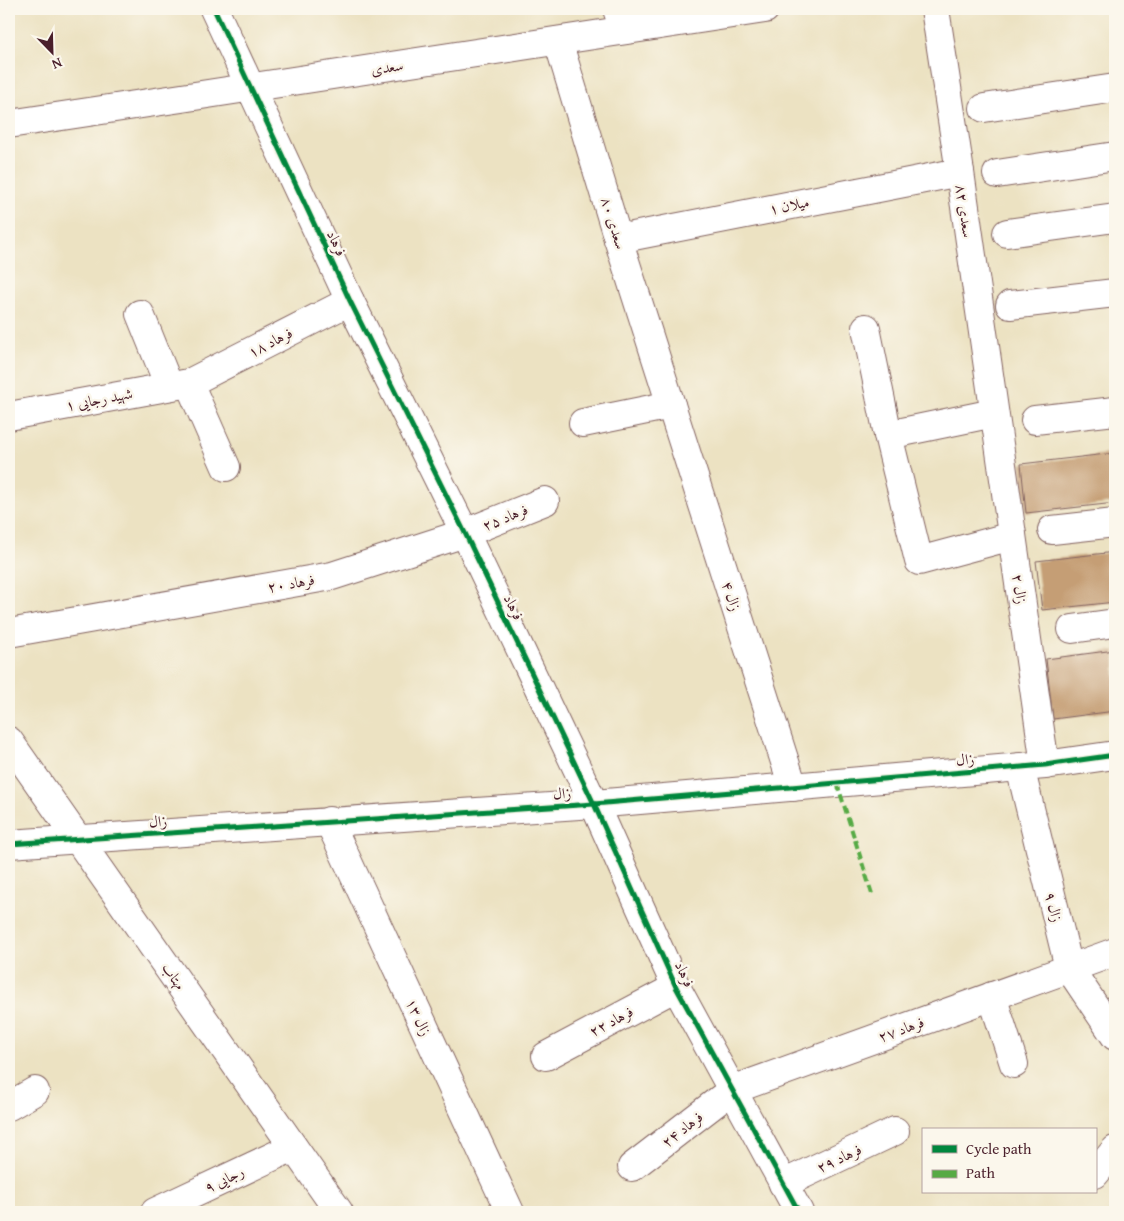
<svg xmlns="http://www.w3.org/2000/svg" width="1124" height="1221" font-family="'Gentium Book Plus',Amiri,serif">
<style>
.building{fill:#c59e74}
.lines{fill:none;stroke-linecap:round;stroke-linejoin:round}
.minor-casing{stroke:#836360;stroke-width:30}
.major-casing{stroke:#836360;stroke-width:30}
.minor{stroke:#fff;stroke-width:28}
.major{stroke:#fff;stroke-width:28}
.quiet{stroke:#57aa44;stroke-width:4;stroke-dasharray:8 4;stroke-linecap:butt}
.cycleway-casing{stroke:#fbf7ec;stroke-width:8}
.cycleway{stroke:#00873e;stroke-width:5}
.labels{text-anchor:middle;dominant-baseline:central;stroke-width:5;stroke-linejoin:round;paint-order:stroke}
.street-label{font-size:15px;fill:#4a1f2b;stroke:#fbf7ec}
</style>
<rect width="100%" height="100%" fill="#fbf7ec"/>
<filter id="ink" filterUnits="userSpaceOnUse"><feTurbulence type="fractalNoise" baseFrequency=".02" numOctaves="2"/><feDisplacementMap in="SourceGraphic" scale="10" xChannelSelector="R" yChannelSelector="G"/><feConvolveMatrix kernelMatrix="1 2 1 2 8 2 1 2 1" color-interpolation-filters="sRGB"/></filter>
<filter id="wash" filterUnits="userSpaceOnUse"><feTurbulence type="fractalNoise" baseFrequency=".0096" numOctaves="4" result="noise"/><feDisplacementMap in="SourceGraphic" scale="20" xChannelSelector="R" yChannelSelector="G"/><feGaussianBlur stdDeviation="1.12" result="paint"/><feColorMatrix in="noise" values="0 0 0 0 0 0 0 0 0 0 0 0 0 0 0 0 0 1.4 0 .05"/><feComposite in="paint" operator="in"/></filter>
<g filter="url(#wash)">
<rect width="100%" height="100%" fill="#ece2c2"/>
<g id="blocks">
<g class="building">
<polygon points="1115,453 1115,503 1026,513 1021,464"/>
<polygon points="1115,552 1115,602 1042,610 1036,561"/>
<polygon points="1115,650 1115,711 1053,719 1046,659"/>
</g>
</g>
</g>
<g filter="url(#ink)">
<use href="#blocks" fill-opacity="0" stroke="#836360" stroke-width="1"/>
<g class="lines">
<g class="minor-casing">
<g id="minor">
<polyline points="214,9 350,301 465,533 594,804 676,987 799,1212"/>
<polyline points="617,9 624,30"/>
<polyline points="935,9 960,172 1045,765"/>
<polyline points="558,41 618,239 793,787"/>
<polyline points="984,108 1115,88"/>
<polyline points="997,174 1115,156"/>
<polyline points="1007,233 1115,218"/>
<polyline points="618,239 960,172"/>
<polyline points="1010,305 1115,293"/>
<polyline points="140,314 169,386"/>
<polyline points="866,328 888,435 919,561 1012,536"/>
<polyline points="189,383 226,467"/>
<polyline points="9,416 189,383 350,301"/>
<polyline points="1035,420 1115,411"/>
<polyline points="583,423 671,405"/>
<polyline points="888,435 994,413"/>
<polyline points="1052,530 1115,523"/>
<polyline points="1072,629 1115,623"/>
<polyline points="9,633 332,576 465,533 545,501"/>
<polyline points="9,741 339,1212"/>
<polyline points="1020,767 1069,968 1115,1036"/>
<polyline points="329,821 510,1212"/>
<polyline points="9,844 594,804 1045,765 1115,755"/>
<polyline points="992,996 1014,1064"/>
<polyline points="546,1056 676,987"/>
<polyline points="9,1106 35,1091"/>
<polyline points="632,1167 732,1090 1115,952"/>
<polyline points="1095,1174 1115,1150"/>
<polyline points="783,1184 895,1131"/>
<polyline points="155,1212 293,1147"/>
</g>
</g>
<g class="major-casing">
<path id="major" d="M9,124C180,98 351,73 522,46C603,34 684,21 765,9"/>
</g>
<use href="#minor" class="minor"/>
<use href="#major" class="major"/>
<polyline class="quiet" points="837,783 872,894"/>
<g class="cycleway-casing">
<g id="cycleway">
<polyline points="214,9 350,301 465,533 594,804 676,987 799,1212"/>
<polyline points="9,844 594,804 1045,765 1115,755"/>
</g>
</g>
<use href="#cycleway" class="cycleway"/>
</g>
</g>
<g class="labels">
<g class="street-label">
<text transform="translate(387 67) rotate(-9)">سعدی</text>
<text transform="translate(789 205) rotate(-11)">میلان ۱</text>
<text transform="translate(965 211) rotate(82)">سعدی ۸۲</text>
<text transform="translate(614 223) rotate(73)">سعدی ۸۰</text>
<text transform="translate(337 243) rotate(65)">فرهاد</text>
<text transform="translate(270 342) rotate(-27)">فرهاد ۱۸</text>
<text transform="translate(99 399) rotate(-11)">شهید رجایی ۱</text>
<text transform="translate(505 517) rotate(-22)">فرهاد ۲۵</text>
<text transform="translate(291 583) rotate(-10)">فرهاد ۲۰</text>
<text transform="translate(1020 589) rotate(82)">زال ۲</text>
<text transform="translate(732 596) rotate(72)">زال ۴</text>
<text transform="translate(514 607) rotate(64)">فرهاد</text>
<text transform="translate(965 759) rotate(-5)">زال</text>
<text transform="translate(562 793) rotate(-4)">زال</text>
<text transform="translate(158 821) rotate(-4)">زال</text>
<text transform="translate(1054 907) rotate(76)">زال ۹</text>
<text transform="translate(685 974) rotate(65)">فرهاد</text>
<text transform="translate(174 976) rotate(55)">مهتاب</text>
<text transform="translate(419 1017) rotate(65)">زال ۱۳</text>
<text transform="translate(611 1021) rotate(-28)">فرهاد ۲۲</text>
<text transform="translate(901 1029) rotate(-20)">فرهاد ۲۷</text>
<text transform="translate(682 1129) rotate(-38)">فرهاد ۲۴</text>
<text transform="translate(839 1158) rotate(-25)">فرهاد ۲۹</text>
<text transform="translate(224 1179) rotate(-26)">رجایی ۹</text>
</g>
</g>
<rect width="1124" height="1221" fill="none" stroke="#fbf7ec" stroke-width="30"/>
<rect x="922" y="1128" width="175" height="65" fill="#fbf7ec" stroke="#b4a19f"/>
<rect x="932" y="1145" width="25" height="8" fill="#00873e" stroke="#b4a19f"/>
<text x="966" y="1154" font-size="15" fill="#4a1f2b">Cycle path</text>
<rect x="932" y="1170" width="25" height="8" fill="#57aa44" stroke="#b4a19f"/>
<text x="966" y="1178" font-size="15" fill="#4a1f2b">Path</text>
<g transform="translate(52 52) rotate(157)" stroke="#fbf7ec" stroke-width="4" paint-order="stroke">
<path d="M0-4L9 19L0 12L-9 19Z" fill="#4a1f2b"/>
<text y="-8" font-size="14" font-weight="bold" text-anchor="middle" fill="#4a1f2b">N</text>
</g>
</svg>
